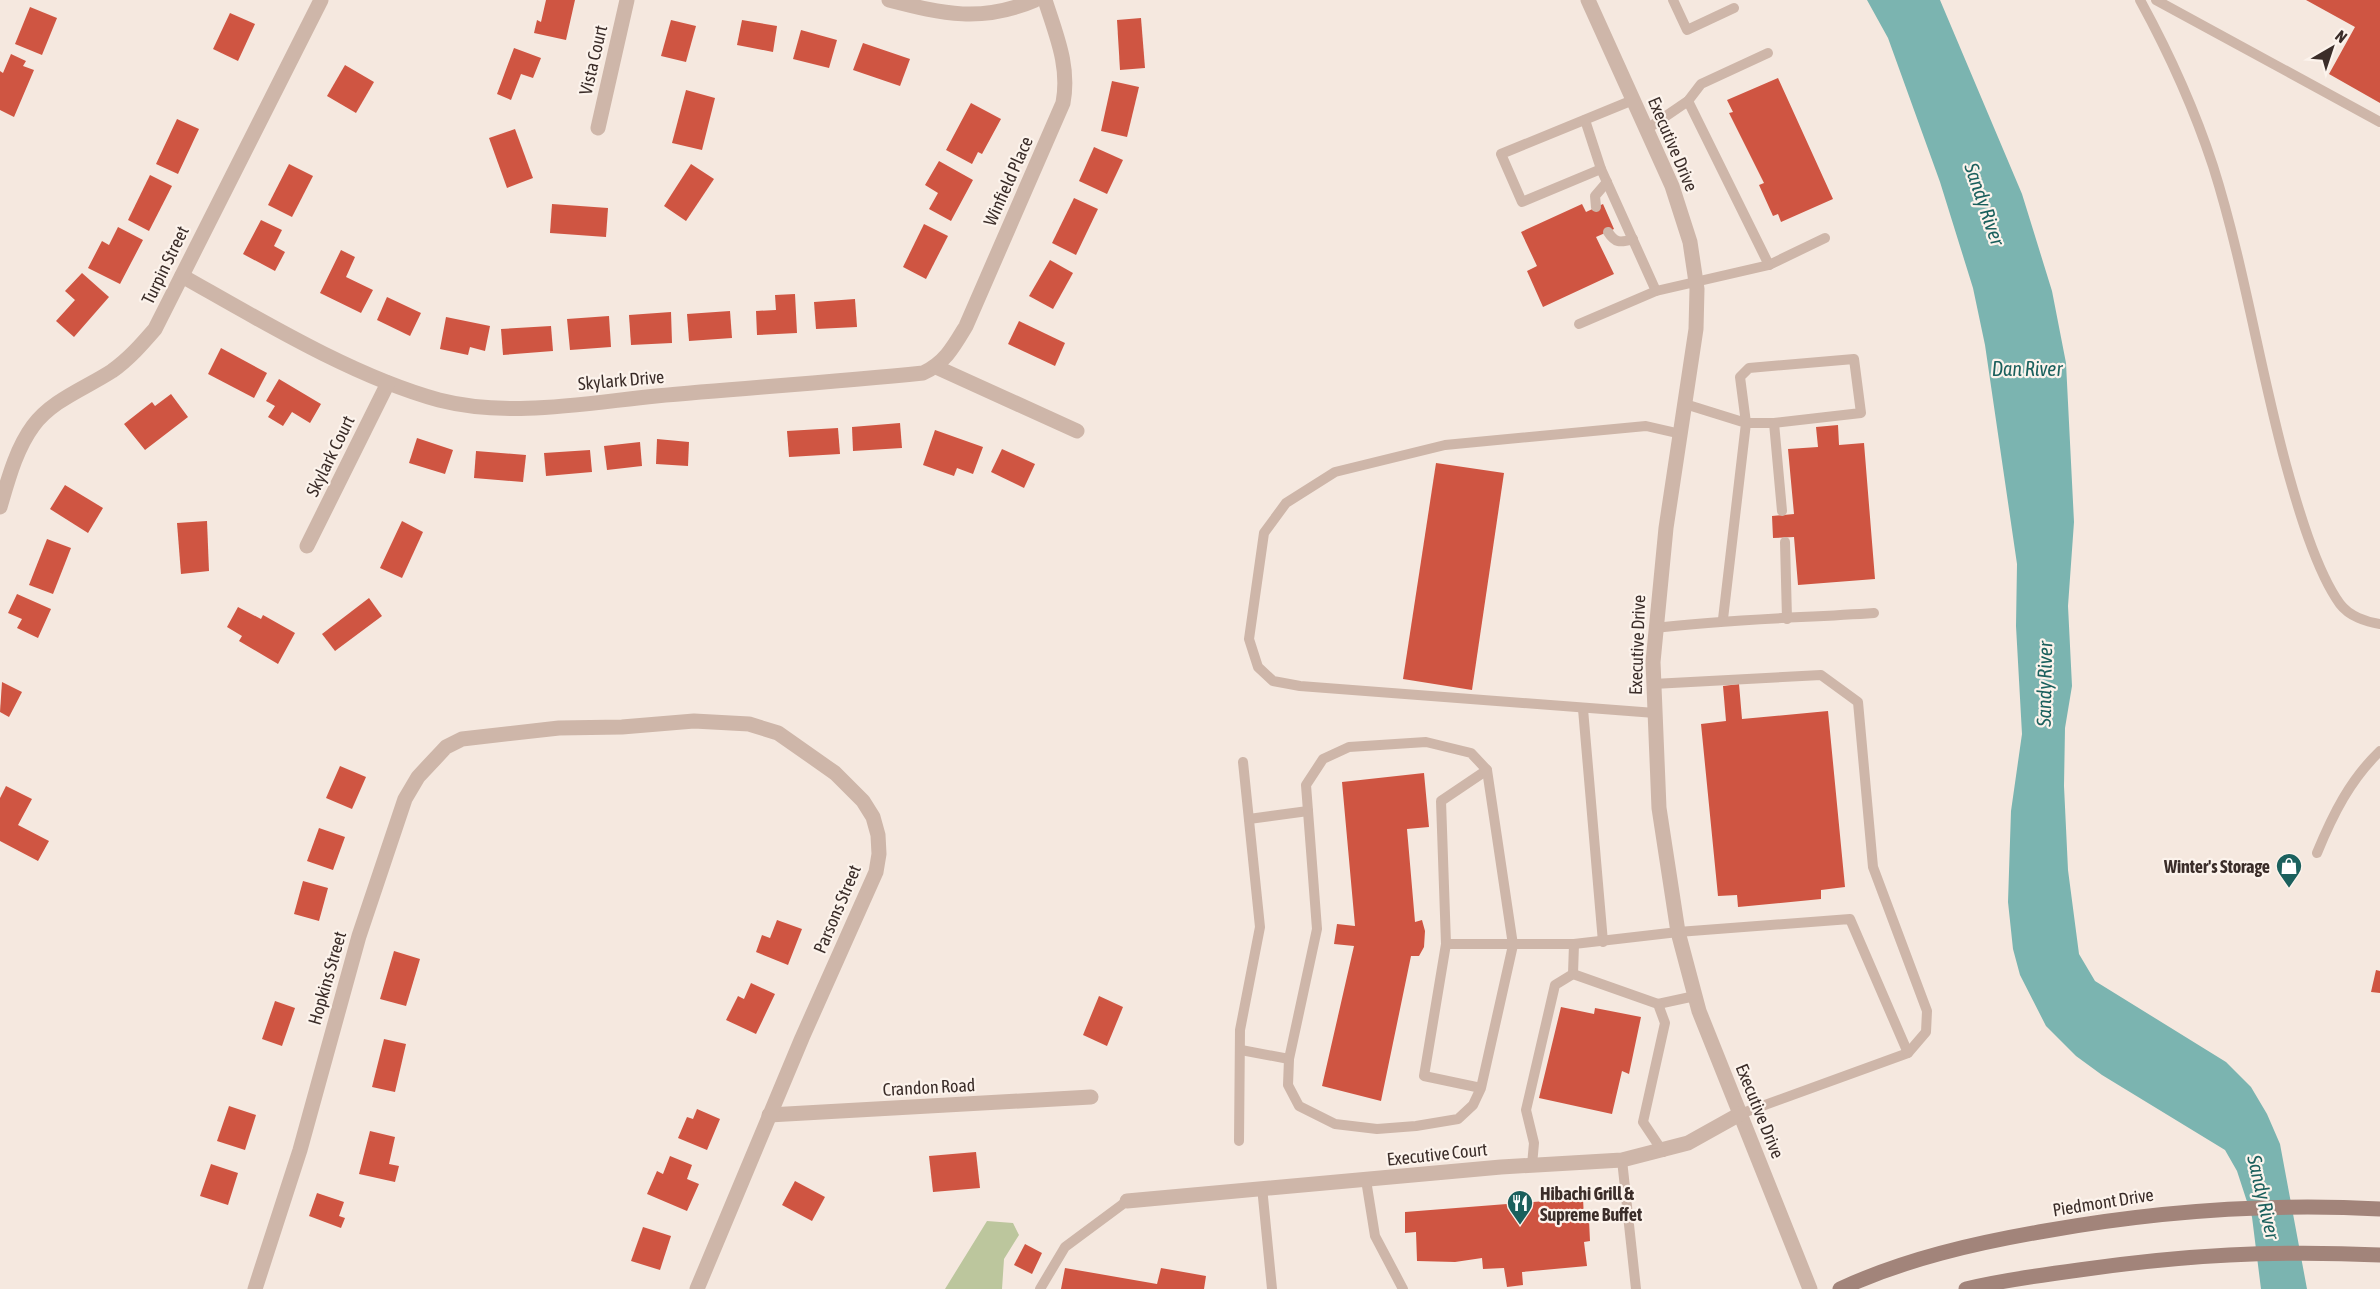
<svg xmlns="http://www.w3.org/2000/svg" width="2380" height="1289" font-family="'Asap Condensed',sans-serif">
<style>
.green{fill:#bcc69d}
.water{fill:#7bb4b0}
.building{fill:#cf5542}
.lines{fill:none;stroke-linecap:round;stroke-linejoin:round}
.lane{stroke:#ceb6a9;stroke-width:10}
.street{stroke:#ceb6a9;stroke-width:15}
.secondary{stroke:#a2847a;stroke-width:15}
.labels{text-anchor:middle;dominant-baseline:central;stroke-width:4.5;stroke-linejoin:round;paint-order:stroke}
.street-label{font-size:18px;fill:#3b2d29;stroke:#fcf3ec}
.poi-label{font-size:18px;font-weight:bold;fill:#3b2d29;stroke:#fcf3ec;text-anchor:end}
.water-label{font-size:20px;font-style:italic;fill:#1b605d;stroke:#fcf3ec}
</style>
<rect width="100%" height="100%" fill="#f5e8df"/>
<polygon class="green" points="987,1221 1013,1223 1019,1235 1004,1259 1002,1289 945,1289"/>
<polygon class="water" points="1867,0 1940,0 2022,194 2052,291 2066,363 2074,522 2068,606 2072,686 2065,728 2064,786 2068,870 2079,954 2095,981 2226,1062 2251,1087 2267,1114 2280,1144 2307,1289 2261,1289 2252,1217 2237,1171 2225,1150 2102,1075 2076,1056 2046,1026 2020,975 2013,949 2008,902 2011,811 2022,734 2016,626 2017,564 1985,345 1973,288 1940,182 1888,38"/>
<g class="building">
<polygon points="546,0 575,0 566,40 534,33 537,20 541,22"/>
<polygon points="2306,0 2380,0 2380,103 2329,74 2355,27"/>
<polygon points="30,7 57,18 42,55 15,44"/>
<polygon points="230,13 255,24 238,61 213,49"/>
<polygon points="1141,18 1145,68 1120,70 1117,20"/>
<polygon points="671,20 696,26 686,62 661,56"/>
<polygon points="742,20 777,26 773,52 737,45"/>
<polygon points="801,30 837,40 829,68 793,59"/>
<polygon points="863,43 910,59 900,86 853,70"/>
<polygon points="514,48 541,58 533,78 521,74 511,100 497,94"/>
<polygon points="11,54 26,61 23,66 34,70 14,117 0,110 0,71 3,73"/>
<polygon points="345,65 374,82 356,113 327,96"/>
<polygon points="1778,78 1833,199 1781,222 1778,214 1773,216 1759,185 1764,183 1729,113 1733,112 1727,100"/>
<polygon points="1112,81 1139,87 1127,137 1101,131"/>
<polygon points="686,90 715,98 702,150 672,143"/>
<polygon points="971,103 1001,119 982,154 978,152 972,164 946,150"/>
<polygon points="177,119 199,129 178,174 156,164"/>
<polygon points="515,129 533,178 507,188 489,138"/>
<polygon points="1094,147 1123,160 1107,194 1079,181"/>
<polygon points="939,161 973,180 951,221 929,209 938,193 925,185"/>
<polygon points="289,164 313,176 292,217 268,205"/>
<polygon points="691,164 714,179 686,221 664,206"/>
<polygon points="150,175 172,186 149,231 128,220"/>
<polygon points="1074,198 1098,209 1076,255 1052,243"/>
<polygon points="552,204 608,208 606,237 550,233"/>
<polygon points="1582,204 1586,212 1603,204 1614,229 1596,237 1614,274 1543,307 1527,271 1537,266 1521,232"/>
<polygon points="261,220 282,230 274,246 285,252 275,271 243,254"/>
<polygon points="924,224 948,236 926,279 903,267"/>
<polygon points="118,227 143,240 120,284 88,268 102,241 109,245"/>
<polygon points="341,250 355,257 346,277 373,290 361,313 320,293"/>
<polygon points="1050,260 1073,273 1053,309 1029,296"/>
<polygon points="82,273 109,297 74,337 56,321 75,300 65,291"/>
<polygon points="795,294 797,333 757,335 756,311 776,310 775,295"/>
<polygon points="387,297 421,313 410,336 377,320"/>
<polygon points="855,299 857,327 816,329 814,302"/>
<polygon points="730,311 732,338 689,341 687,314"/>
<polygon points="671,312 672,343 631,345 629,315"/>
<polygon points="609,316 611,347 570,350 567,319"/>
<polygon points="446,317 490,326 485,351 470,347 468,355 440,349"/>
<polygon points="1019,321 1065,343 1055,366 1008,344"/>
<polygon points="551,326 553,351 503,355 501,329"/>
<polygon points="221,348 267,373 254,398 208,374"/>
<polygon points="279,379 321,404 310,423 292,412 283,426 268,417 275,406 266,401"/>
<polygon points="171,394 188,417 145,450 124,424 152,402 155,406"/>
<polygon points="900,423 902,448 853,451 852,427"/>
<polygon points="1838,425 1839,445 1864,443 1875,579 1798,585 1794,537 1773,538 1772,516 1794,514 1788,449 1818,447 1816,427"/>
<polygon points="838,428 840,454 789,457 787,431"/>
<polygon points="935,430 983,447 973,474 957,468 954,476 923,465"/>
<polygon points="417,438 453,450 445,474 409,463"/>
<polygon points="657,439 689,442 688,466 656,464"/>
<polygon points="640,442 642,466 607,470 604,446"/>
<polygon points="1002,449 1035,464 1024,488 991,472"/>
<polygon points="590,450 592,472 546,476 544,453"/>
<polygon points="476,451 526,455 523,482 474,478"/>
<polygon points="1436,463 1504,473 1472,690 1403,679"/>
<polygon points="65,485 103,508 88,533 50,509"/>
<polygon points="207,521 209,571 181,574 177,523"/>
<polygon points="402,521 423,532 402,578 380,568"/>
<polygon points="47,539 71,548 53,594 29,585"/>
<polygon points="17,594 51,609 38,638 17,628 22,619 8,613"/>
<polygon points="369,598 382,616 335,651 322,634"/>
<polygon points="238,607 261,619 263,615 295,633 278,664 239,641 242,636 227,627"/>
<polygon points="2,682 22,692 9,717 0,712"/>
<polygon points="1739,684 1742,719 1828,711 1845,887 1821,890 1821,899 1738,907 1737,895 1718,896 1701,724 1726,721 1723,686"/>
<polygon points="340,766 366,777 352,809 326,798"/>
<polygon points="1424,773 1429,827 1407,829 1415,922 1422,920 1425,931 1424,947 1419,956 1411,956 1381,1101 1322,1086 1354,946 1334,944 1337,924 1355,926 1342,782"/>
<polygon points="6,786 32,799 18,825 49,841 38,861 0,841 0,798"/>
<polygon points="319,828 345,837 333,870 307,861"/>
<polygon points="303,881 328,888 319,921 294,914"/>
<polygon points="777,920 802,929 788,965 756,952 762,935 770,938"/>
<polygon points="394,951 420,959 406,1006 380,999"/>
<polygon points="2376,970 2380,971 2380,993 2371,992"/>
<polygon points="751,983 775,994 756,1034 726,1020 738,996 744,999"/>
<polygon points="1099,996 1123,1007 1107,1046 1083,1035"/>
<polygon points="275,1001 295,1008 282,1046 262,1039"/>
<polygon points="1561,1007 1594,1014 1595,1008 1641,1017 1629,1074 1622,1071 1612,1114 1539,1098"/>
<polygon points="384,1039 406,1044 395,1092 372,1087"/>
<polygon points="229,1106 256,1115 245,1150 217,1141"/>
<polygon points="697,1109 720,1119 707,1150 678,1138 687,1117 693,1119"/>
<polygon points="370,1131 395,1137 389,1164 399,1166 395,1182 359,1174"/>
<polygon points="976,1152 980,1188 933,1192 929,1156"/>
<polygon points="670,1156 692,1165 687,1179 699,1184 687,1211 647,1194 657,1171 663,1174"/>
<polygon points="211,1164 238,1173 228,1205 200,1196"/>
<polygon points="795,1181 825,1197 812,1221 782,1205"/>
<polygon points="317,1193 344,1202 339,1216 345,1218 341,1228 309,1216"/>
<polygon points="1583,1198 1584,1219 1589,1220 1590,1241 1584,1242 1587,1266 1522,1272 1523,1285 1507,1287 1504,1268 1483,1269 1482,1258 1455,1262 1417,1261 1416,1232 1405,1233 1405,1212"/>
<polygon points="643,1227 671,1236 660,1270 631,1261"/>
<polygon points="1025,1244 1042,1253 1032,1274 1014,1265"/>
<polygon points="1065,1268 1157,1284 1161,1268 1206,1276 1204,1289 1061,1289"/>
</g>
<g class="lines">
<g class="lane">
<polyline points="1673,0 1687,30 1734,8"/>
<path d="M2140,0C2169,53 2194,108 2213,166C2244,264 2259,366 2286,465C2297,505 2316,571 2340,604C2349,616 2366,622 2380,624"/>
<polyline points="2156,0 2380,122"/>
<polyline points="1633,100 1501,154 1522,202 1601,169 1656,291 1769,265 1688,101"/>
<polyline points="1585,120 1601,169"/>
<polyline points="1647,129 1688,101 1701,84 1768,53"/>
<polyline points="1596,207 1595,196 1607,182"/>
<path d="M1608,232C1615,243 1620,243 1633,239"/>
<polyline points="1769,265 1825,238"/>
<polyline points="1579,324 1656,291"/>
<polyline points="1685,404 1746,423 1774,423 1861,413 1854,359 1749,368 1740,377 1746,423 1723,619"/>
<polyline points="1774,423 1782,511"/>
<polyline points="1785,542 1787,619"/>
<path d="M1655,628C1728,619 1801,618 1874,613"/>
<polyline points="1653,684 1821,675 1858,702 1873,867 1927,1011 1926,1032 1908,1053 1740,1114"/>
<polyline points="1583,709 1603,942"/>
<polyline points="1655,713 1300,686 1273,681 1258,667 1249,639 1264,533 1286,503 1335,472 1445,445 1646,426 1681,434"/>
<polyline points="1249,819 1308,811"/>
<path d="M2317,853C2333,814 2350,780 2380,751"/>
<polyline points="1446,944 1441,801 1487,770"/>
<polyline points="1573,974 1574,944"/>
<polyline points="1658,1004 1695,996"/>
<polyline points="1241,1050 1289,1059"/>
<polyline points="1481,1088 1473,1105 1458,1119 1416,1126 1377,1129 1335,1124 1299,1106 1288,1085 1289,1059 1317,929 1306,785 1323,759 1349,747 1426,742 1471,753 1487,770 1513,945 1481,1088 1424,1076 1446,944 1574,944 1678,932 1850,919 1908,1053"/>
<polyline points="1239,1141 1240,1030 1260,927 1243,762"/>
<polyline points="1622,1160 1636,1289"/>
<polyline points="1532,1165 1534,1143 1526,1110 1555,985 1573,974 1658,1004 1665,1023 1643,1122 1663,1152"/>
<polyline points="1366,1180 1375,1236 1403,1289"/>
<polyline points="1262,1187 1272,1289"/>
<polyline points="1040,1289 1065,1247 1127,1201"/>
</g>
<g class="street">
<path d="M889,0C943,14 982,23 1035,0"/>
<polyline points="1588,0 1672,186 1690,242 1697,289 1696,329 1666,528 1653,662 1659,808 1678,932 1699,1011 1810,1289"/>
<polyline points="598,128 627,0"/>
<path d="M182,276C260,320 354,377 439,400C509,418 586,403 656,396C745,388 834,382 923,373C945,363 954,346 966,326L1063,103C1070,66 1056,35 1045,0"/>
<polyline points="936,367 1077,431"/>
<path d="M0,507C8,480 16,449 33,426C52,400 86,388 112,371C129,359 142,344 155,329L321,0"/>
<polyline points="307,546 388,383"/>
<polyline points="769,1115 1091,1097"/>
<polyline points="1127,1201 1501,1167 1622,1160 1688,1143 1740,1114"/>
<polyline points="255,1289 300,1150 359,936 405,799 418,777 446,747 462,739 559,728 622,727 694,721 749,724 778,733 835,773 863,801 873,817 878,835 879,854 876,872 802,1038 697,1289"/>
</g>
<g class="secondary">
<path d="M1840,1289C1905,1259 1975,1243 2045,1231C2157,1211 2267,1203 2380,1209"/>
<path d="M1966,1289C2003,1280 2041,1275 2079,1270C2183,1255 2275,1250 2380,1255"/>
</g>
</g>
<defs>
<g id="shop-pin" transform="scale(1.35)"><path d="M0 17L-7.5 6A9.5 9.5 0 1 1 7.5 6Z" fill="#1b605d" stroke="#fcf3ec"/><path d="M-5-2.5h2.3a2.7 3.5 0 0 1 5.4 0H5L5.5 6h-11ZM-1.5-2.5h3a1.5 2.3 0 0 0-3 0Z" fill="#fff"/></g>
<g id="restaurant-pin" transform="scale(1.35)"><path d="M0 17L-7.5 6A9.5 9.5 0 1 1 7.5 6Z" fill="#1b605d" stroke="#fcf3ec"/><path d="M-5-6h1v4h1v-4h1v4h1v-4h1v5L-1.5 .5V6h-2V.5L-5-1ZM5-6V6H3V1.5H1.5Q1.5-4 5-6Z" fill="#fff"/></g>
</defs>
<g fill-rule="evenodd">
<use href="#shop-pin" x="2289" y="866"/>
<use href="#restaurant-pin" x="1520" y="1203"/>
</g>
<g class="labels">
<g class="street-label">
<text transform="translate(593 60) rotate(-77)">Vista Court</text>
<text transform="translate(1673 144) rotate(67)">Executive Drive</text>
<text transform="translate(1008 181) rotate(-66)">Winfield Place</text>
<text transform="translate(165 265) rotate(-64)">Turpin Street</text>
<text transform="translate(621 380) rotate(-5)">Skylark Drive</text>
<text transform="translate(330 456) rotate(-64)">Skylark Court</text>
<text transform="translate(1637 645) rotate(-88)">Executive Drive</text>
<text transform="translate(837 909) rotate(-67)">Parsons Street</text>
<text transform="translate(327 978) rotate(-74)">Hopkins Street</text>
<text transform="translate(929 1087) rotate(-3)">Crandon Road</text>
<text transform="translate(1760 1111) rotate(68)">Executive Drive</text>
<text transform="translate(1437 1154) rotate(-6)">Executive Court</text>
<text transform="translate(2103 1202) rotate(-9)">Piedmont Drive</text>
</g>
<g class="poi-label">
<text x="2270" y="866">Winter's Storage</text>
<text x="1540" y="1193" text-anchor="start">Hibachi Grill &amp;<tspan x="1540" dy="21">Supreme Buffet</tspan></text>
</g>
<g class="water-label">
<text transform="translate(1985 204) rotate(71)">Sandy River</text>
<text x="2027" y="368">Dan River</text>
<text transform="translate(2044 684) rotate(-89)">Sandy River</text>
<text transform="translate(2264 1197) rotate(77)">Sandy River</text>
</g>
</g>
<g transform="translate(2332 48) rotate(39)" stroke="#fcf3ec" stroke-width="4.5" paint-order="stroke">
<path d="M0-4.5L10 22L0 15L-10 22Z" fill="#3b2d29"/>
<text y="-9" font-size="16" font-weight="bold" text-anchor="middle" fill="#3b2d29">N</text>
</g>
</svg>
